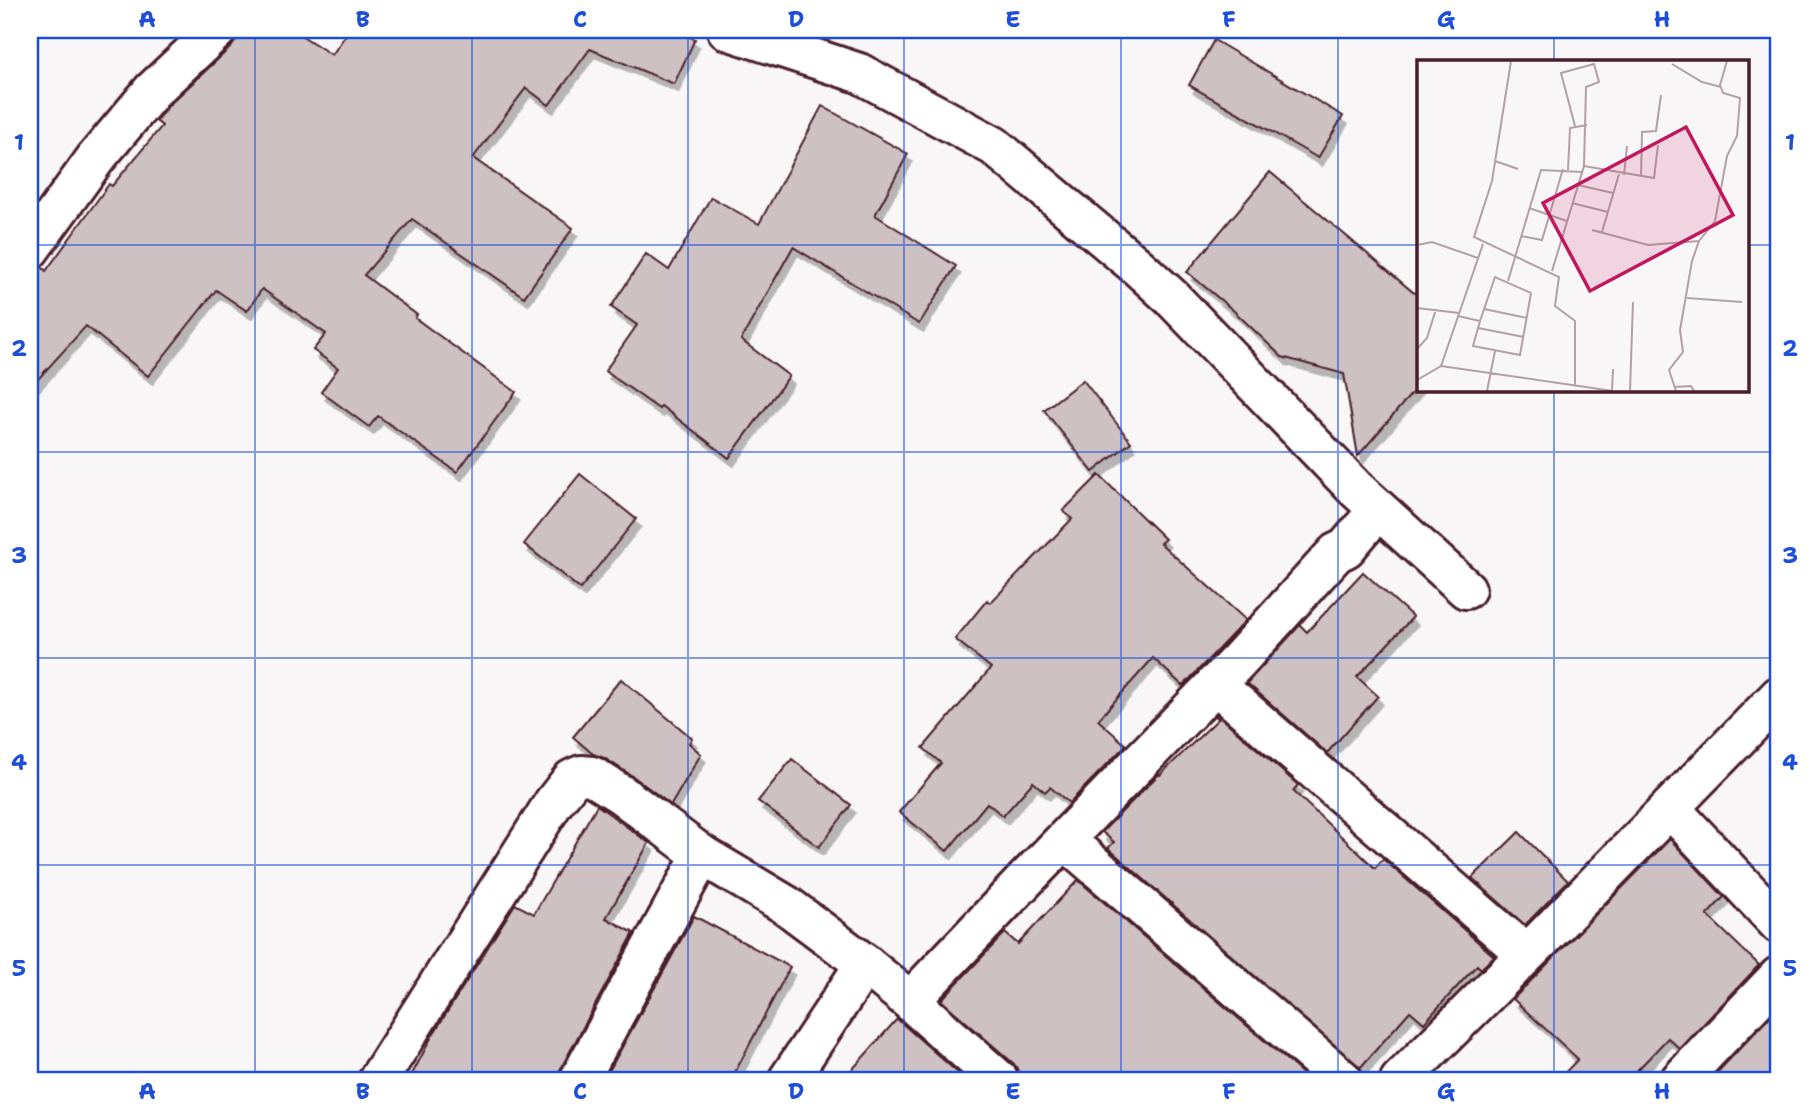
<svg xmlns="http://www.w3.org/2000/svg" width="1809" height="1110" font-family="'Shantell Sans',sans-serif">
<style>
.building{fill:#cdc1c4;stroke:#4a1f2b;stroke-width:2;filter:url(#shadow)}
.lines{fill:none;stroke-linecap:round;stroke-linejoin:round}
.street-casing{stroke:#4a1f2b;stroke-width:44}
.street{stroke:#fff;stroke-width:38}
.grid{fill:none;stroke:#1d4ed8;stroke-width:2;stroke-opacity:0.55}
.inset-road{fill:none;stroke:#b2a0a5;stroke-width:2}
.view{fill:#c2185b;fill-opacity:0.15;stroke:#c2185b;stroke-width:3.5}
.inset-edge{fill:none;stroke:#4a1f2b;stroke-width:3.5}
.neatline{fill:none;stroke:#1d4ed8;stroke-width:2.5}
.grid-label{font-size:23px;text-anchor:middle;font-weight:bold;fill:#1d4ed8}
</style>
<defs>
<filter id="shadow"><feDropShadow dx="4.5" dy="8" stdDeviation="0" flood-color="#0004"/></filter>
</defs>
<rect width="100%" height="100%" fill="#f8f6f7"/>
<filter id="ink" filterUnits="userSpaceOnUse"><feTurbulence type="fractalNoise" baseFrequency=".0143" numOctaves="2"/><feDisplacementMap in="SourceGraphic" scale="14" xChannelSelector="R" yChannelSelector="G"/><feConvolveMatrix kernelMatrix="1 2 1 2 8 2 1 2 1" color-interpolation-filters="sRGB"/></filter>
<g filter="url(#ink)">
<g class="building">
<polygon points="238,30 293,30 332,55 349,30 673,30 695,39 674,84 590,49 549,105 526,88 473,158 573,228 524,297 412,219 364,275 417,315 415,318 516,392 457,472 378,416 369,427 321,392 338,368 313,350 326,334 262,289 247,311 216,290 148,376 86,326 30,388 30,271 42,267 46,271 109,184 112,186 162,126 156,121 169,105 232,46 238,37"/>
<polygon points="1214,40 1343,116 1318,158 1189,85"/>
<polygon points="822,106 908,154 875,215 956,266 919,324 793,247 741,340 789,376 729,458 661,406 659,409 605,371 637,325 611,307 646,254 669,270 711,197 759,224"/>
<polygon points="1270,172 1413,292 1419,294 1419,385 1358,456 1344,374 1282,357 1234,311 1187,272"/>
<polygon points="1083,380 1131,442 1093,472 1044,410"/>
<polygon points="580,474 636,519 580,589 524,544"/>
<polygon points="1099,475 1165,539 1160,543 1246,620 1183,686 1153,658 1098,720 1126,745 1069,803 1050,787 1045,792 1033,782 1003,816 987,803 947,851 899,812 941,763 923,748 991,668 955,639 987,600 990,603 1072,519 1063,511"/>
<polygon points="1363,572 1413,617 1357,677 1378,696 1327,753 1247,683 1300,625 1307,632"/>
<polygon points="621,679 692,738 689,743 701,754 671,805 634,777 604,758 593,754 573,737"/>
<polygon points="1217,714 1298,785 1293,791 1375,868 1383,859 1494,956 1481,969 1477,965 1424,1023 1410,1011 1360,1068 1108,848 1114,842 1102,832 1159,774 1160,775 1219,718 1215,716"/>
<polygon points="792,759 851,805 819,847 758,801"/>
<polygon points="597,805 649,843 606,918 634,933 560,1070 557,1080 409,1080 432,1036 515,904 534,914"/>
<polygon points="1519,832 1568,881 1525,925 1472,878"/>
<polygon points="1670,839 1724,897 1707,915 1759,965 1680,1049 1668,1038 1628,1080 1558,1080 1578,1059 1513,999"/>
<polygon points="1078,880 1310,1080 1020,1080 1019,1072 1014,1064 941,1000 1005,933 1018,944"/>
<polygon points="694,916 790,967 731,1080 604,1080"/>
<polygon points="1779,1007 1779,1080 1714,1080 1712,1078"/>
<polygon points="897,1019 966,1080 843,1080"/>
</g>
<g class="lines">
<g class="street-casing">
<g id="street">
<polyline points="727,30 859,73 994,146 1138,267 1172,298 1355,488 1466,589"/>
<polyline points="30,249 96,158 153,90 217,30"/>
<polyline points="1215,684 1526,954"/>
<polyline points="1670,808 1779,924"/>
<polyline points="1065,840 1343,1080"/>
<polyline points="910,1001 1027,878 1239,660 1336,553 1346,548 1378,510"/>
<polyline points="378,1080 554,802 572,779 581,775 592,776 622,795 702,855 786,905 865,964 910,1001 999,1080"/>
<polyline points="579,1080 702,855"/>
<polyline points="788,1080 865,964"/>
<polyline points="1400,1080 1539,942 1779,696"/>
<polyline points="1680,1080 1779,976"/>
</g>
</g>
<use href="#street" class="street"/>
</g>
</g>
<path class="grid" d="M255,30V1080M472,30V1080M688,30V1080M904,30V1080M1121,30V1080M1338,30V1080M1554,30V61M30,245H1419M1748,245H1779M1554,390V1080M30,452H1779M30,658H1779M30,865H1779"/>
<g transform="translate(1417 60)">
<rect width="332" height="332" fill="#f8f6f7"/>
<path class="inset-road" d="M94,1L75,121L57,177L142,217L138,246L158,261V325M255,4L285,22L304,27M78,101L101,109M167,106L237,118L241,85M151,110L153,68L170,65M207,115L210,86M224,117L225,72L239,71L244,35M161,125L196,133M155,143L191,152M112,148L150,161M175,170L231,185L282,181M185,172L202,114M104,176L125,180L146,109M0,185L15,182L61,198M135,211L167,106L169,27L182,22L177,4L144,13L158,66M91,221L124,110L165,112M270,238L325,242M0,248L42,253M67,249L110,258M41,256L63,261L56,286L103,295L114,233L78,217L63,261M61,268L107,277M0,289L10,278L19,249M24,306L196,331M0,320L24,306L66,184M257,327L274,326L277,331M70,331L78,291M195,331L196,309M213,331L216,242M259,331L252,310L266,292L263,270L275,201L282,181L298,161L310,96L320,76L323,38L306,33L303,25L310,1"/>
<path class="view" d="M269,67L316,155L173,231L126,143Z"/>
<rect width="332" height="332" class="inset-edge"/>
</g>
<rect width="1809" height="1110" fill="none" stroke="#fff" stroke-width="77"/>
<rect x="38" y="38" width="1732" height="1034" class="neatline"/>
<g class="grid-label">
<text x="147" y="27">A</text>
<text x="363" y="27">B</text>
<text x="580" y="27">C</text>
<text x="796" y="27">D</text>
<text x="1013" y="27">E</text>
<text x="1229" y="27">F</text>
<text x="1446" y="27">G</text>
<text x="1662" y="27">H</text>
<text x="19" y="150">1</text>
<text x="1790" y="150">1</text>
<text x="19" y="356">2</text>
<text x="1790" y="356">2</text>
<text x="19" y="563">3</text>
<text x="1790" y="563">3</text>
<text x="19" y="770">4</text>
<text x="1790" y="770">4</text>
<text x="19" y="976">5</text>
<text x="1790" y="976">5</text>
<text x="147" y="1099">A</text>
<text x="363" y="1099">B</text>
<text x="580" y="1099">C</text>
<text x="796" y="1099">D</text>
<text x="1013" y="1099">E</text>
<text x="1229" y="1099">F</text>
<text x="1446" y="1099">G</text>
<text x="1662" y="1099">H</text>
</g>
</svg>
